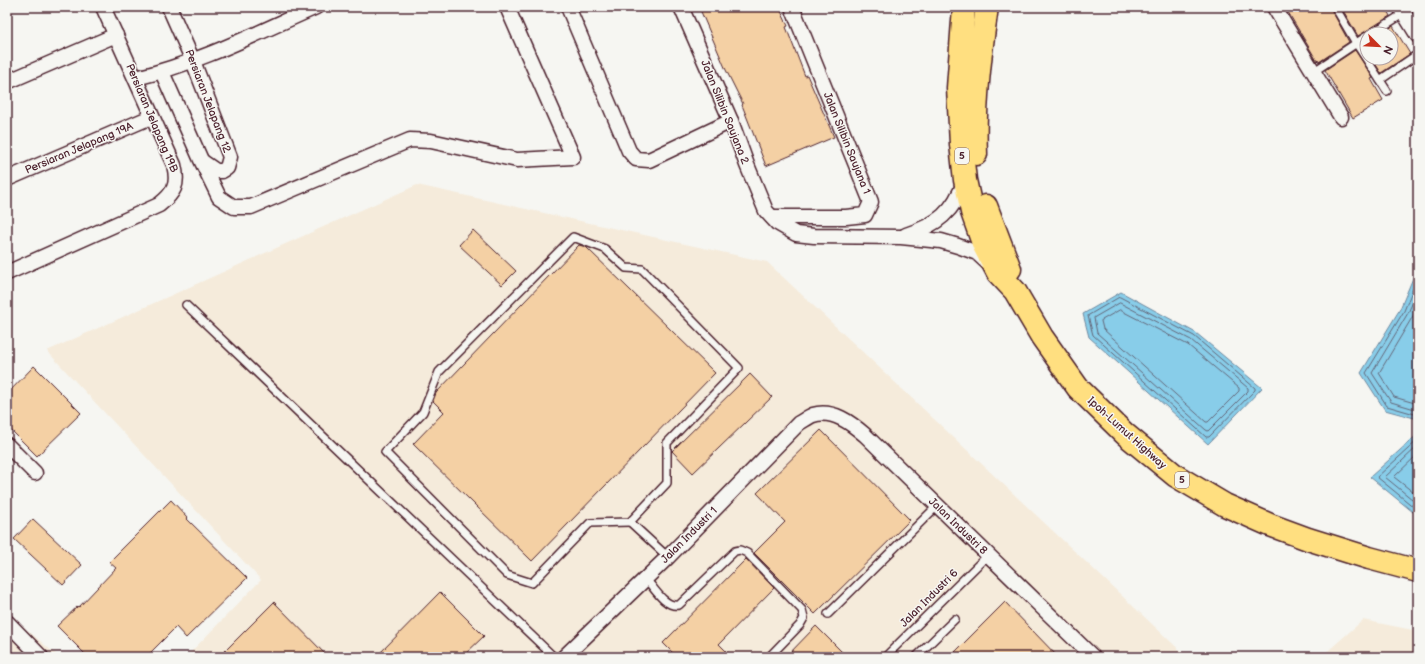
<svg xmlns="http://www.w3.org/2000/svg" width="1425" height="664" font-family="'Balsamiq Sans',sans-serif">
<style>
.built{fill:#f5ebdb}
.water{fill:#88cde9;stroke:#6f879d}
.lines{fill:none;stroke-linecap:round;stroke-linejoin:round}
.shore{stroke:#636577;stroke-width:1}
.building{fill:#f4d0a4;stroke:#4a1f2b}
.service-casing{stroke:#4a1f2b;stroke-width:10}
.minor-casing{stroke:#4a1f2b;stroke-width:17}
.trunk-casing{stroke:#4a1f2b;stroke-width:25}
.service{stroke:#f6f6f2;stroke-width:7}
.minor{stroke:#f6f6f2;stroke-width:14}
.trunk{stroke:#ffdf80;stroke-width:22}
.labels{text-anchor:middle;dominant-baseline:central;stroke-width:3;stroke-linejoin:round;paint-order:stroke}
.shield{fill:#f6f6f2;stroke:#7e6067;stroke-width:1}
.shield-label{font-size:10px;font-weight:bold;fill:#4a1f2b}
.street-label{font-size:11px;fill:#4a1f2b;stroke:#f6f6f2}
</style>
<rect width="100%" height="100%" fill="#f6f6f2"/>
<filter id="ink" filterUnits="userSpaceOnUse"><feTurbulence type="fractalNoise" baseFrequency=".025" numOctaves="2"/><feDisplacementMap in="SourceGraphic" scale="8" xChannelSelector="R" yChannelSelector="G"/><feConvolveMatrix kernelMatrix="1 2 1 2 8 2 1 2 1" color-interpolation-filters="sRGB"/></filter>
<g filter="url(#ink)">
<g class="built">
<polygon points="417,185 767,262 1187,657 186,657 261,580 47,351"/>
<polygon points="7,613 59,657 7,657"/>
<polygon points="1363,620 1418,631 1418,657 1321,657"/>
</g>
<g class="water">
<polygon points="1418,266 1418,419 1385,410 1361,373 1400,309"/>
<polygon points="1121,292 1196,333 1262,388 1208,444 1089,337 1083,314"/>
<polygon points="1418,434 1418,513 1413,512 1370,477"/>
</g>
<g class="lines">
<g class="shore">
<polyline points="1418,276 1404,311 1366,373 1387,406 1418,415"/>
<polyline points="1418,290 1408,313 1372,373 1391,402 1418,410"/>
<polygon points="1120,297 1194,336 1255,388 1255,390 1209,437 1206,437 1093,335 1088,316"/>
<polygon points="1120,303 1191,340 1248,388 1248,391 1208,431 1206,430 1097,333 1094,318"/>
<polyline points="1418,305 1413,316 1379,373 1394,397 1418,404"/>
<polygon points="1120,310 1188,345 1239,388 1239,391 1208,422 1206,422 1103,329 1101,321"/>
<polyline points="1418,440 1377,477 1415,508 1418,509"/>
<polyline points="1418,446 1385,477 1418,504"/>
<polyline points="1418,454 1394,477 1418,496"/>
</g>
</g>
<g class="building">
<polygon points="699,7 779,7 788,26 786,27 805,76 807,75 834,137 766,166 742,105 743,104 726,70"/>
<polygon points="1285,7 1330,7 1349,42 1319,62 1318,60 1317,61"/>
<polygon points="1341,7 1385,7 1390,16 1358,36"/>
<polygon points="1393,26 1410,54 1381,73 1372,58 1391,58 1391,34 1380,34"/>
<polygon points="1355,50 1373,78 1371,79 1383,100 1353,118 1325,70"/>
<polygon points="473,230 516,271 502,285 459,245"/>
<polygon points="579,245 586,247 715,373 532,561 413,444 444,412 433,401 436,393"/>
<polygon points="34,366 81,413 37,456 7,426 7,394"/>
<polygon points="750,374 772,397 693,473 672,451"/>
<polygon points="821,430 910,520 815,614 754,553 785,522 757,493"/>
<polygon points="171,500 188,518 187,519 247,578 186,638 176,627 146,657 88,657 57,626 78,606 79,607 116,568 109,562"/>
<polygon points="33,519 82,565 63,585 14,539"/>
<polygon points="746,559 774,588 719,644 732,657 677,657 663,643"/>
<polygon points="440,592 484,636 462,657 376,657"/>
<polygon points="274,602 328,657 219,657"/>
<polygon points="1005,602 1058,657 950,657"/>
<polygon points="816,626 847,657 786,657"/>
</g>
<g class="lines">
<g class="service-casing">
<g id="service">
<polyline points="1335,7 1356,43 1387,91"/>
<polyline points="1371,34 1414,7"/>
<polyline points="1313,72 1367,36"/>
<polyline points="1380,80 1418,54"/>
<polygon points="573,237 605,249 626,268 642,269 739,368 667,443 667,483 630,522 590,523 532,583 507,575 385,452 423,412 439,372"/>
<polyline points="186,305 554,657"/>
<polyline points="630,522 668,557"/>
<path d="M646,579C654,588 665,608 679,605L735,551L740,550L747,553L802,610L804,618L800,625L769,657"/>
<polyline points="828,614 937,506"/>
<polyline points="885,657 988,555"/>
<polyline points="916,657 955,619"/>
</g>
</g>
<g class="minor-casing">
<g id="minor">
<polyline points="169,7 193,61 230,157 227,168 222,171 216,171 203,162"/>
<polyline points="568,7 629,151 636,159 649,160 731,121"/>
<polyline points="681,7 731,121 747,165 766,211 777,223 796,234 814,236 901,237 941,241 958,246 977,253 990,265"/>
<polyline points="1274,7 1341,117"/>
<polyline points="1400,7 1418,36"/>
<polyline points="162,72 201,160 219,197 234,207 251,207 410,140 431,141 517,160 573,157 507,7"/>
<path d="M136,78C199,63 257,33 316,7"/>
<polyline points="7,82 116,35"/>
<polyline points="7,179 151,117"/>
<polyline points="772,217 846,217 865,215 871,202 792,7"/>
<path d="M906,235C937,225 954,212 965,180"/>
<path d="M7,273L159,205C174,193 179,185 174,165L103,7"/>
<polyline points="7,445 35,473"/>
<polyline points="7,622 41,657"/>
<path d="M564,657L668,557L799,423C803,421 808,417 813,415C833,409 851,423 865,435L1093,657"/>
</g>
</g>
<g class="trunk-casing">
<g id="trunk">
<polyline points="964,7 958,88 961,144 965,180 972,212 984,246 998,273 1015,291 1042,337 1078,388 1125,434 1176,476 1225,505 1270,525 1308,539 1369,558 1418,571"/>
<path d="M976,154C974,105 980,56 987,7"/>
<polyline points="986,206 1010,269"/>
</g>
</g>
<use href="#service" class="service"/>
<use href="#minor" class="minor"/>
<use href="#trunk" class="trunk"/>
</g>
</g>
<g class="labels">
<g class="shield">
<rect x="955" y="148" width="14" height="16" rx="3"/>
<rect x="1175" y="472" width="14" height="16" rx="3"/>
</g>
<g class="shield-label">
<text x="962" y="156">5</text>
<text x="1182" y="480">5</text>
</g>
<g class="street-label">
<text transform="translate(208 101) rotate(69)">Persiaran Jelapang 12</text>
<text transform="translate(725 112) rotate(68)">Jalan Silibin Saujana 2</text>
<text transform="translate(152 118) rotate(67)">Persiaran Jelapang 19B</text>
<text transform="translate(847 143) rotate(68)">Jalan Silibin Saujana 1</text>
<text transform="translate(79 148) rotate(-23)">Persiaran Jelapang 19A</text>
<text transform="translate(1127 433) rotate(42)">Ipoh-Lumut Highway</text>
<text transform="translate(958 526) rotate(44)">Jalan Industri 8</text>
<text transform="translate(689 535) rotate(-45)">Jalan Industri 1</text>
<text transform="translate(929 598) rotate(-45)">Jalan Industri 6</text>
</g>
</g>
<rect width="1425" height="664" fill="none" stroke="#f6f6f2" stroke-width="24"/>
<rect x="12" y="12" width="1401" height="640" fill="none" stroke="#4a1f2b" stroke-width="1.5" filter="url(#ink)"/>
<g transform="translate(1379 46) rotate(114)"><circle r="19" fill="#f6f6f2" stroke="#b1a0a2"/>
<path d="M0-3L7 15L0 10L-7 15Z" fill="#c8321e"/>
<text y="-6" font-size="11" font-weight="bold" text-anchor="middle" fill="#4a1f2b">N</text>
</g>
</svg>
